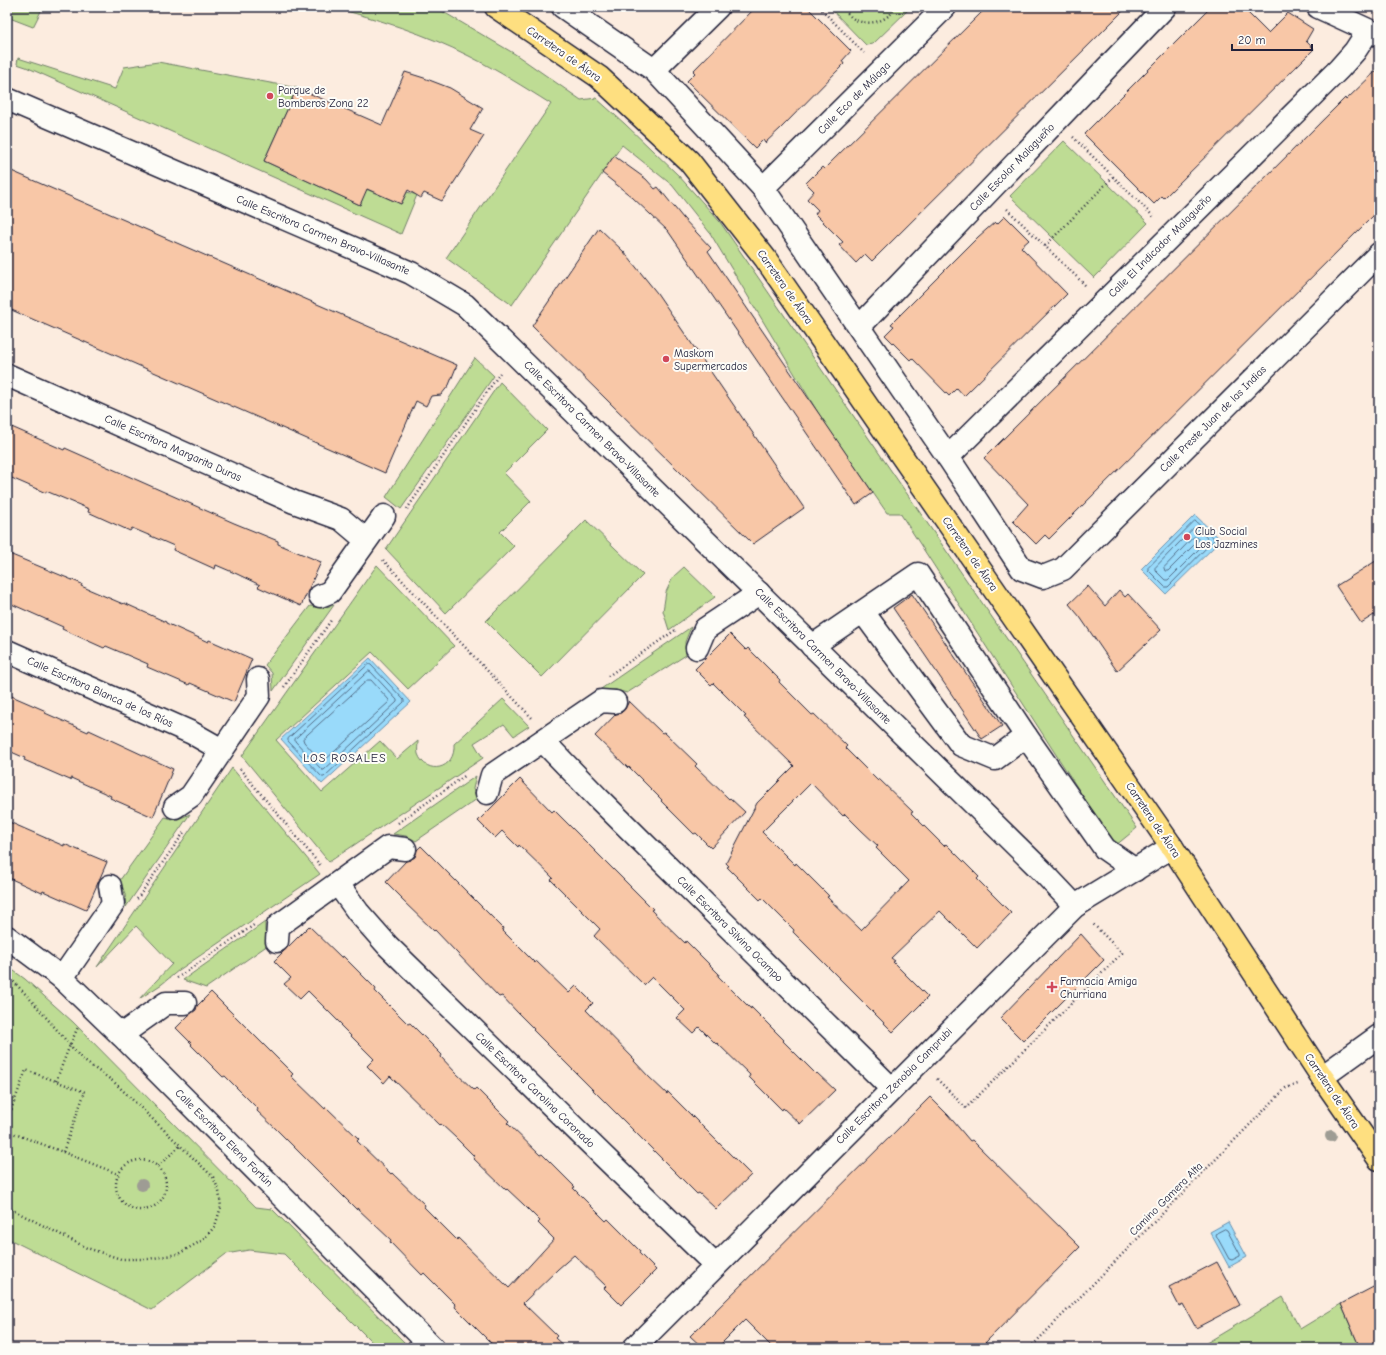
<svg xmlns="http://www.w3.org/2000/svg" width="1386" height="1355" font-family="'Comic Neue',sans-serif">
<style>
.green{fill:#bedc94;stroke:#707f68}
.water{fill:#99dafa;stroke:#6990ae}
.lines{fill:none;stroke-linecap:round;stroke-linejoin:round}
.shore{stroke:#526c87;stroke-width:1}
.building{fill:#f8c7a7;stroke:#22223b;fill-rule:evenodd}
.minor-casing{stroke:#22223b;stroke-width:25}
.major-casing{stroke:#22223b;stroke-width:25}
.path{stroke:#22223b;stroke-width:2.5;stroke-dasharray:1 3;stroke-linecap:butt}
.minor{stroke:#fdfcf7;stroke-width:22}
.major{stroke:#fedf80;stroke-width:22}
.tree{fill:#9e9c94}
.poi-dot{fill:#d1495b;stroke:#fdfcf7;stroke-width:1.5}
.labels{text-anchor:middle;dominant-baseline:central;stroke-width:4;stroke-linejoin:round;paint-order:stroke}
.street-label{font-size:11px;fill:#22223b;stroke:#fdfcf7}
.poi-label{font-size:11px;fill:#22223b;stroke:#fdfcf7;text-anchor:start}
.neighbourhood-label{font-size:12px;letter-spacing:1px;fill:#22223b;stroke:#fdfcf7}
</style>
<rect width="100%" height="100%" fill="#fcecdf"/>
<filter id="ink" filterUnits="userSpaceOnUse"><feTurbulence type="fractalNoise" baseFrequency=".025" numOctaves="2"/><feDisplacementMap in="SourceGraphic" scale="8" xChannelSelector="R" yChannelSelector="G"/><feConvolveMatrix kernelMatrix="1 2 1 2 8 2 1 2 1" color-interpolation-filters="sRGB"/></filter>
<g filter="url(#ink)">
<g class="green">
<polygon points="7,7 43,7 33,27 7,17"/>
<path d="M331,7H435L515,54L581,100L596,98L625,124L678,175L720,222L1137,828L1115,846L900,513H887L820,416L710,233L672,185L622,145L512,305L446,258L551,104C524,87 497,70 469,56C426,34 378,19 331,7Z"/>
<polygon points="829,7 911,7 873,44 866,45"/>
<polygon points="18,58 115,89 124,67 158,62 297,88 264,161 360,205 366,189 401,204 407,192 417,195 401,234 26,67 17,64"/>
<polygon points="1064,141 1148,223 1094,278 1010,196"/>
<polygon points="475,358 494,376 401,509 386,497"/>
<polygon points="500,382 547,430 504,473 531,501 500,532 514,546 446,613 386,549"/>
<polygon points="586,520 643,575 542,677 486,621"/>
<path d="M377,565L454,646L408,689L372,652L276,740L322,792L380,741L397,759L418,741C418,745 417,751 418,754C426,776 456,770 454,744L503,699L529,726L514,736L504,724L474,743L483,758L329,862L242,756Z"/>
<polygon points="684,567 715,597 669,630 663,611 666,592 673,577"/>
<polygon points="334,605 273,691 272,673 265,665 310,606 322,608"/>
<polygon points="691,627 685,642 686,655 627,693 616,690 598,691"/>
<polygon points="232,768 320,874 179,970 162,984 139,999 172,964 136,926 97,967"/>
<polygon points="476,776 473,789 477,799 416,841 406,836 393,834"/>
<polygon points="190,814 126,907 125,894 120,880 165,817 176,820"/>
<polygon points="265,922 265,931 268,945 206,988 183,980"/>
<polygon points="7,966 25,979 73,1022 256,1207 272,1209 410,1348 378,1348 284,1254 249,1250 226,1254 152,1310 7,1238"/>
<polygon points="1283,1297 1300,1329 1341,1304 1360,1348 1198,1348"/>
</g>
<g class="water">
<polygon points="1195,515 1221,540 1166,594 1141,569"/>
<polygon points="370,658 411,702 322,784 281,739"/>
<polygon points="1228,1222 1247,1257 1229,1267 1210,1232"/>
</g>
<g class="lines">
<g class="shore">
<polygon points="1195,521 1214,538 1214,540 1168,587 1165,587 1148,570 1148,568"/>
<polygon points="1194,528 1197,529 1207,538 1207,541 1168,580 1165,580 1155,570 1155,568"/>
<polygon points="1194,537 1198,538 1198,541 1168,571 1165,571 1164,568"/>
<polygon points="369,664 371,665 404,700 404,702 324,777 322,777 288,741 288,739"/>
<polygon points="369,671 371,672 397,700 397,702 324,770 322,770 295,741 295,739"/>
<polygon points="368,680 371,680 389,700 389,702 324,761 322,762 304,742 303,739"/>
<polygon points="1225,1229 1227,1230 1240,1254 1240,1256 1232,1260 1229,1259 1216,1235 1217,1233"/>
</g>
</g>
<g class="building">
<polygon points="756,7 807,7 851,51 842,61 844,64 781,128 765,143 763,140 755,148 687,81 695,73 693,71"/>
<polygon points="987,7 1127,7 872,261 865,254 856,263 839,245 843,242 815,214 818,210 807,199 814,191 806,183 822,167 824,169"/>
<polygon points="1211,7 1242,7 1268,33 1288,13 1313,29 1306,41 1314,49 1164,198 1162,196 1154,204 1084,134"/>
<polygon points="1379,68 1379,210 1049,539 1045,535 1036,544 1013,521 1028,504 984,458 1345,98 1346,100"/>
<polygon points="405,72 424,78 450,88 483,108 470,130 484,136 442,201 424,193 421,198 408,190 401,204 367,189 360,205 264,161 297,88 382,125"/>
<polygon points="614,156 646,179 655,189 658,187 683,218 711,248 708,251 873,493 856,505 668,231 632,197 602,173"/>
<polygon points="7,169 457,365 449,385 441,395 431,396 426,406 416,401 385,473 7,308"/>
<polygon points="1005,216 1029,240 1021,247 1067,294 964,396 957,388 949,396 912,358 910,360 885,335 894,326 891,324 978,237 995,222 997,224"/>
<polygon points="599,228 624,252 657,293 804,508 753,544 532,326"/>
<polygon points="7,425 64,450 65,448 234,523 278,541 278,544 321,562 301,606 258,587 260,585 237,574 216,565 215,569 173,550 174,546 132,528 130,531 88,512 89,509 46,491 46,493 7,476"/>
<polygon points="7,553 82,584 81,586 123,604 124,603 166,622 166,623 208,642 209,640 252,659 234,702 190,683 189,685 147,667 148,664 106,646 104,648 62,629 63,627 7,602"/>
<polygon points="1379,559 1379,612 1361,623 1336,586"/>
<polygon points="1088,586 1105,606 1119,590 1125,597 1128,594 1161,630 1117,671 1080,617 1069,604"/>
<polygon points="912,594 1002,726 982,739 893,608"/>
<path d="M730,634L746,650L748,648L780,680L779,682L812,715L814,714L847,746L845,748L878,781L879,779L913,812L911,813L944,846L946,844L979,877L977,879L1011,913L977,948L940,911L891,958L895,961L893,962L928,997L893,1032L793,932L794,930L762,898L760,900L727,867L729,866L726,863L757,803L794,766L744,717L746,716L713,683L711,685L695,669ZM811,783L843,816L845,814L861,830L878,846L876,848L909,881L861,930L827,897L829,896L796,863L795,865L762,832Z"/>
<polygon points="7,694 46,711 45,713 88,732 89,730 173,769 153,817 110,798 111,796 71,778 70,780 24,760 25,758 7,750"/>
<polygon points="629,701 662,733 664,732 697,764 695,766 729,799 730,798 745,812 711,848 696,833 694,834 661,801 662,800 629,767 628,768 595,736 616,714 621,713 625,709"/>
<polygon points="520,779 552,812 554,810 653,909 651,910 685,943 686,941 719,974 718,976 751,1009 751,1007 784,1040 783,1041 816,1074 817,1073 835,1090 800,1124 783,1108 782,1110 749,1077 750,1075 717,1043 716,1044 699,1027 693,1033 677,1018 685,1010 652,977 644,985 594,936 600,929 551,880 553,878 519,845 518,847 502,831 495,838 478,821"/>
<polygon points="7,821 64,846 64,844 107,862 86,910 43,891 42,893 7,877"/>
<polygon points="421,846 503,928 502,930 535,963 536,961 569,993 576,986 593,1003 586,1010 635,1060 634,1061 649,1077 667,1094 668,1092 751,1175 716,1209 699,1193 697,1194 533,1030 534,1029 517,1012 502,996 499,997 435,930 434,931 401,899 402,898 386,882 406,861 410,860 415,857 417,850"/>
<polygon points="309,926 342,958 343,956 376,989 375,991 408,1024 410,1023 442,1055 441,1057 456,1073 474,1090 476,1088 509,1121 507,1123 540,1155 542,1154 575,1187 573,1188 606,1221 608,1219 640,1251 639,1253 656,1270 621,1305 604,1288 606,1286 574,1255 558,1269 523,1303 557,1336 555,1338 566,1348 496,1348 455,1307 456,1305 424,1273 422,1275 390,1242 391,1240 357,1208 357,1210 275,1128 257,1111 258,1109 225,1076 223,1077 191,1045 192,1044 176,1028 189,1015 196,1010 197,1006 211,992 293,1074 291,1076 325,1109 326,1107 359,1139 357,1141 391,1174 392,1173 425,1205 424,1207 457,1240 458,1238 509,1288 554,1239 538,1223 540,1221 523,1204 507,1189 506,1190 473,1158 474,1156 456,1138 441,1124 440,1125 390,1076 384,1083 367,1066 374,1059 341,1026 342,1025 308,991 300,999 284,984 291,978 274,961"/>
<polygon points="1081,934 1104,960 1023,1041 1000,1018"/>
<polygon points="930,1097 948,1115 970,1141 972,1140 1080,1247 980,1348 773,1348 745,1320 717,1348 703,1348 690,1336"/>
<polygon points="1217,1262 1240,1305 1196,1328 1183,1304 1179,1306 1169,1287"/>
<polygon points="1379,1284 1379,1348 1360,1348 1341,1304"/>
</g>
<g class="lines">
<g class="minor-casing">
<g id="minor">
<polyline points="563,7 654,70 763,188 948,457 1022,569 1043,577 1063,569 1379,254"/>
<polyline points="1318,7 1379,35"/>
<polyline points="654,70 718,7"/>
<polyline points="7,99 411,273 465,305 1041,870 1075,906"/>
<polyline points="763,188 945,7"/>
<polyline points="859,327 1165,7"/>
<polyline points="7,375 294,502 341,519 366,540"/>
<polyline points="948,457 1339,69 1355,51 1368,31"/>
<polyline points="320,596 330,592 384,516"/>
<polyline points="863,612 961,745 995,759 1026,736"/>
<polyline points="812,646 918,574 1026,736 1105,849 1135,870"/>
<polyline points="697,648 705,629 759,593"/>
<polyline points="7,651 192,733 222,750"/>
<polyline points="543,741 598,798 892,1089"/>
<polyline points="487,793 492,775 601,701 615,702"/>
<polyline points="175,807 191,796 259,696 258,679"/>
<polyline points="338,884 358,912 388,946 715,1265"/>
<polyline points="7,937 62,978 121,1035 433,1348"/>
<polyline points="277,941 278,926 388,847 405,849"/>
<polyline points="62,978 113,904 110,886"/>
<polyline points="121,1035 166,1003 185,1003"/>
<polyline points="1322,1077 1379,1036"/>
<polyline points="634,1348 1075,906 1172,847"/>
</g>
</g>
<g class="major-casing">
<polyline id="major" points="496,7 599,77 689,161 765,258 1172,847 1322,1077 1379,1159"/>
</g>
<g class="path">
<polyline points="819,7 864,53"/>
<path d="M842,7C845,10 848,14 851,17C865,28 888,22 896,7"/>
<polyline points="1073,137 1155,218"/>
<polyline points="1007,209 1086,286"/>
<polyline points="1045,246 1113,177"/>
<polyline points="407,509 500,373"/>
<polyline points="383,560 532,718"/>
<polyline points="608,676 677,629"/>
<polyline points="284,687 332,619"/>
<polyline points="240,769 320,865"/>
<polyline points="398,823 466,775"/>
<polyline points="137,899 185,831"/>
<polyline points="7,977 13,981 31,1000 83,1060 114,1082 213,1177 219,1191 221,1207 215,1226 203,1240 178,1254 148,1259 121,1259 87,1248 7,1207"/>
<polyline points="177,978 254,925"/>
<polyline points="1371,1071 1379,1076"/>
<polyline points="937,1079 966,1108 1122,953 1093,924"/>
<polyline points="56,1081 70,1045 78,1027"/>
<polyline points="7,1096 15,1099"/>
<polyline points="7,1121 26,1070 85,1092 63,1152 7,1131"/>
<polyline points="63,1152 118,1174"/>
<circle cx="141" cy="1185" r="25"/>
<polyline points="158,1166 181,1145"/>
<polyline points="1030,1348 1286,1088 1298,1084"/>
</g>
<use href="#minor" class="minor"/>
<use href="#major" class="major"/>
</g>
<g class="tree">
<circle cx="1331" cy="1136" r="6"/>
<circle cx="142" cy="1185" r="6"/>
</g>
</g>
<g class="poi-dot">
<circle cx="270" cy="96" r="4"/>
<circle cx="666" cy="359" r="4"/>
<circle cx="1187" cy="537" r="4"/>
<path d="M1050 981h4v4h4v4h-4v4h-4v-4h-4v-4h4z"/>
</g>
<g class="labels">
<g class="street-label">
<text transform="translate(564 54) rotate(35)">Carretera de Álora</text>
<text transform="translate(854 98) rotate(-45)">Calle Eco de Málaga</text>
<text transform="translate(1012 167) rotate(-46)">Calle Escolar Malagueño</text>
<text transform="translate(323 235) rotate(23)">Calle Escritora Carmen Bravo-Villasante</text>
<text transform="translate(1160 246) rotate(-45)">Calle El Indicador Malagueño</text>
<text transform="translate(785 287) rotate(55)">Carretera de Álora</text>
<text transform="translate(1213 419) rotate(-45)">Calle Preste Juan de las Indias</text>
<text transform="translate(592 429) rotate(45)">Calle Escritora Carmen Bravo-Villasante</text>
<text transform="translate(173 448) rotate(24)">Calle Escritora Margarita Duras</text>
<text transform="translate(970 554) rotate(55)">Carretera de Álora</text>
<text transform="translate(823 656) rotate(45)">Calle Escritora Carmen Bravo-Villasante</text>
<text transform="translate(100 692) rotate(24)">Calle Escritora Blanca de los Ríos</text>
<text transform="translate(1153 820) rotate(56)">Carretera de Álora</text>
<text transform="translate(730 929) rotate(45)">Calle Escritora Silvina Ocampo</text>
<text transform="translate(894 1086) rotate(-45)">Calle Escritora Zenobia Camprubi</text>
<text transform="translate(535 1090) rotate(44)">Calle Escritora Carolina Coronado</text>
<text transform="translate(1332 1091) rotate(56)">Carretera de Álora</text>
<text transform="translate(224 1138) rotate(45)">Calle Escritora Elena Fortún</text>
<text transform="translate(1166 1199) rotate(-45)">Camino Gamera Alta</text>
</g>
<g class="poi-label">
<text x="278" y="90">Parque de<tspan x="278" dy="13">Bomberos Zona 22</tspan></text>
<text x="674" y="353">Maskom<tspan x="674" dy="13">Supermercados</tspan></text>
<text x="1195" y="531">Club Social<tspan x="1195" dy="13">Los Jazmines</tspan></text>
<text x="1060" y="981">Farmacia Amiga<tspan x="1060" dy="13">Churriana</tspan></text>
</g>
<g class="neighbourhood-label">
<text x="345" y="758">LOS ROSALES</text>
</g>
</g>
<rect width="1386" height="1355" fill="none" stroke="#fdfcf7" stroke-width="24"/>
<rect x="12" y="12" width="1362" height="1331" fill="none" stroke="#22223b" stroke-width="1.5" filter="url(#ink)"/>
<path d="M1232 44v6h80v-6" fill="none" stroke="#22223b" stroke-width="2"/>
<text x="1238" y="44" font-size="12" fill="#22223b" stroke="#fdfcf7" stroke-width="3" paint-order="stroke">20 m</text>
</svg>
